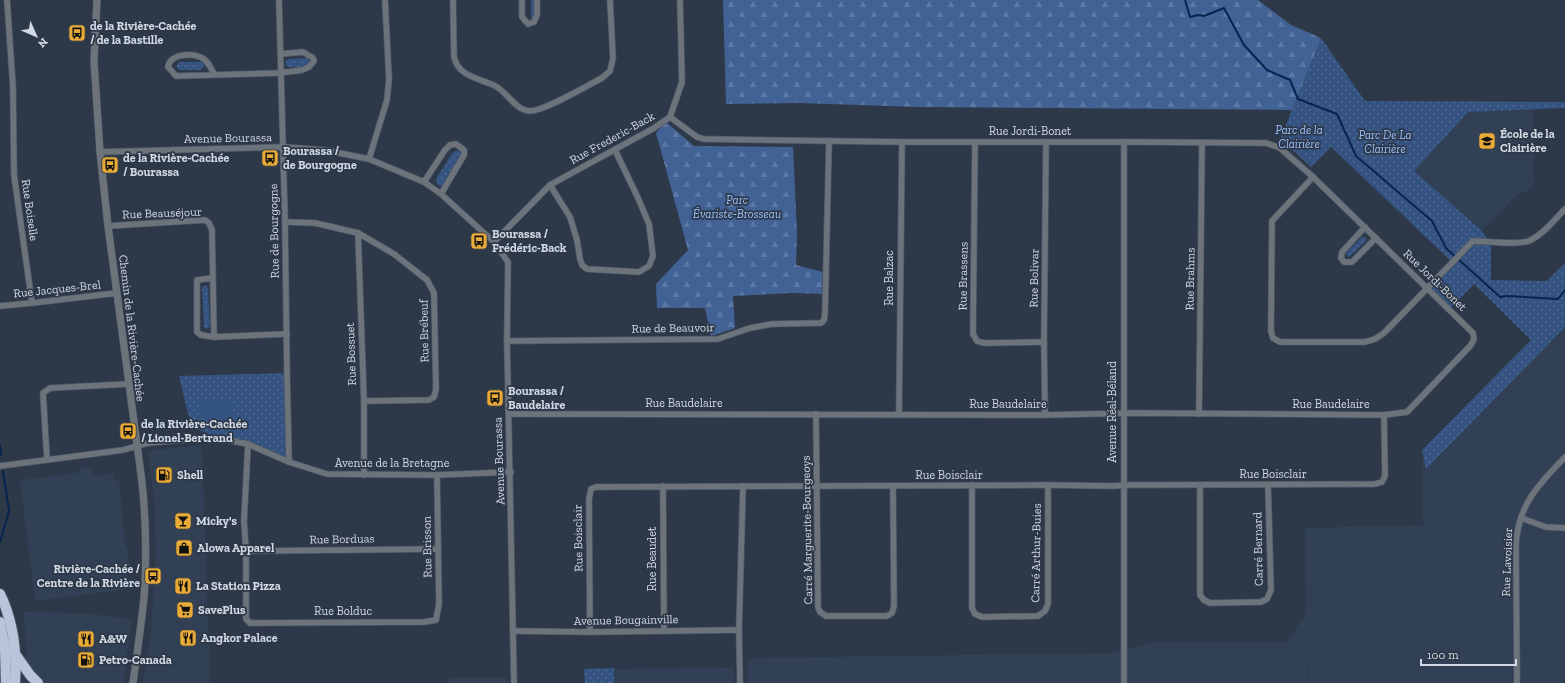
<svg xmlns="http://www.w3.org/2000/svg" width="1565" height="683" font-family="'Zilla Slab',serif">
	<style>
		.built { fill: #324056 }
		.green { fill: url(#green-dots) }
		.forest { fill: url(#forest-firs) }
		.pitch { fill: #355381 }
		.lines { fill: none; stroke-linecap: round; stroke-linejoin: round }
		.stream { stroke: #072451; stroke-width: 2 }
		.minor-casing { stroke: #4b5564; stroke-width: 7 }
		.tertiary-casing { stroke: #4b5564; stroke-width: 8 }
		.motorway-casing { stroke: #4b5564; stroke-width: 12 }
		.minor { stroke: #6d737b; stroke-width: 5.5 }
		.tertiary { stroke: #6d737b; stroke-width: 7 }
		.motorway { stroke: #b7c4d9; stroke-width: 10 }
		.labels { text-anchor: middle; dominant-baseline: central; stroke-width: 3.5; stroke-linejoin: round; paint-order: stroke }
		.poi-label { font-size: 12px; font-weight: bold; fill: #d1d8e3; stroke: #2d3848; text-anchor: start }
		.park-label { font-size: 12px; font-style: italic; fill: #9ac1fd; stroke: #2d3848 }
		.street-label { font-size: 12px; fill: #d1d8e3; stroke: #2d3848 }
	</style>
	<defs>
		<pattern id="green-dots" width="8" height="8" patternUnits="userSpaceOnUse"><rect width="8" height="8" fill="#355381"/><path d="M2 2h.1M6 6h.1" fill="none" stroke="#516b93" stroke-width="1.8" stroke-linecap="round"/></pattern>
		<pattern id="forest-firs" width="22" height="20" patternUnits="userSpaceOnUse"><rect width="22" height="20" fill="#426295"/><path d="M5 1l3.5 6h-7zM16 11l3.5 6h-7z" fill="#5c78a4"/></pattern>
	</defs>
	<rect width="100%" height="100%" fill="#2d3848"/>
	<g class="built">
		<polygon points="1533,109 1534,187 1516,196 1482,231 1413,171 1468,112"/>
		<polygon points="1565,329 1565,683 1309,683 1307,645 1308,683 748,683 748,658 1112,653 1152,642 1287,642 1306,613 1305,528 1423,525 1422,459 1531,340"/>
		<polygon points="202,445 210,683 143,683 151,628 156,553 154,499 148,453 152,450"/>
		<polygon points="88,467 89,470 93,470 93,476 113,473 114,481 119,480 125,543 128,550 131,574 128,575 129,589 35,601 20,480 77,473 77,471 81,470 81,468"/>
		<polygon points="24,612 83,613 132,619 123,683 45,683 39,679 27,664"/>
		<polygon points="734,668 734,683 585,683 584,669"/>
		<rect x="449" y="677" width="57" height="6"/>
	</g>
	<g class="green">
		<polygon points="531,0 536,0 536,20 533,22 531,20"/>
		<polygon points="1321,38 1365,101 1565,102 1565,108 1468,112 1414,171 1482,231 1491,245 1491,280 1547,281 1565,263 1565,327 1426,469 1422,450 1531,340 1474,284 1449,310 1427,288 1452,262 1331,147 1311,167 1295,152 1279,142"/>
		<polygon points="307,58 310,61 310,64 306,67 288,67 286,65 286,61 288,59"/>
		<polygon points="179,62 202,62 204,65 201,70 179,70 176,66"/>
		<polygon points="459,150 464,157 445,185 441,186 438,185 436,179 453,152"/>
		<polygon points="1362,237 1366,238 1366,241 1349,257 1347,256 1346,253"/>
		<polygon points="203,286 207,286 208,288 210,327 206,329 204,327 202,288"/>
		<polygon points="287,373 289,462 248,444 222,439 191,427 179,376"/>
		<polygon points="614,668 614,683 585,683 584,669"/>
	</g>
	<g class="forest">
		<polygon points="723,0 1258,0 1291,25 1321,38 1292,110 918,107 800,103 726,104"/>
		<polygon points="666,122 694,146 793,147 797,234 796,265 823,272 822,294 793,293 733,296 735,328 711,336 705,308 657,308 656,284 688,250 656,133"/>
	</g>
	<polygon class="pitch" points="199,400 234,401 233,419 198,418"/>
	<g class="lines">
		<g class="stream">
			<polyline points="1185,0 1190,17 1198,15 1204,16 1224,8 1244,45 1267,70 1290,80 1298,99 1337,114 1356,156 1432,221 1446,248 1500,297 1507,296 1558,299 1565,290"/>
			<polyline points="0,445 1,455"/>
			<polyline points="0,542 9,511 3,471"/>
		</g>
		<defs>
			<g id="minor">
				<polyline points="7,0 13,87 14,175 32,303"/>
				<polyline points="279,0 285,222 287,373 289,462"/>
				<path d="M453,0L454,57C458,75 476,78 491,84C503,88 509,100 519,107C521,109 527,111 530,111C545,111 586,86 602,78L610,71L613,58L610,0"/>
				<polyline points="522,0 522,17 528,24 534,22 537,15 537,0"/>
				<path d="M214,74C211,68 207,59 200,57C190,53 170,54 168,67L176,76L280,73L302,70L309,67L314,61L313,58L303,52L281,54"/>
				<polyline points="1124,142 1124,683"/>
				<polyline points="975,143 973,334 977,341 984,343 1044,342"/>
				<polyline points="100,152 283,147 324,150 369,159 424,182 441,194 494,242 508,262 507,341 514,683"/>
				<polyline points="369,159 387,100 389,79 385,0"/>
				<path d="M1313,177L1272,221L1271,331L1273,338L1280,342H1365L1375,339L1384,333L1473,241C1486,241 1521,246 1531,240C1545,233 1555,219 1565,209"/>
				<polyline points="424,182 445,150 450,145 456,144 464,150 464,155 441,194"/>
				<polyline points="550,185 570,217 577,240 580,259 582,265 587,269 639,272 649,266 653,256 649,224 638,198 615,150"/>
				<polyline points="285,222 315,223 358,233 394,254 427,280 434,293 436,389 434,397 429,400 364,401"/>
				<polyline points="108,226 205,220 209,223 212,230 214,337"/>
				<polyline points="1365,227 1342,252 1341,258 1344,262 1352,262 1376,238"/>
				<polyline points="358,233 364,401 364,475"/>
				<polyline points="494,242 550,185 654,128 670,117 682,82 680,0"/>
				<polyline points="212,278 197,280 197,332 201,335 214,337 287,334"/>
				<polyline points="0,306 32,303 117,293"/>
				<polyline points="507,341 718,339 750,328 772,324 821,323 824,320 825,313 829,141"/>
				<polyline points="509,414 1045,415 1133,413 1384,415 1407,412 1471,345 1474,339 1473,333 1313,177 1280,148 1266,143 1137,142 902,142 704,139 697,137 670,117"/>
				<polyline points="816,414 818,607 820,612 826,616 887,616 892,613 894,606 893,486"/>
				<polyline points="899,414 902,142"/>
				<polyline points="1199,414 1202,143"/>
				<polyline points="1045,415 1044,342 1046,142"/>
				<polyline points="248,444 244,521 246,551 246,619 250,623 424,622 436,620 439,604 437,475"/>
				<polyline points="47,459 43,393 50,388 128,384"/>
				<polyline points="0,466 123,450 148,443 205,438 222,439 248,444 289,462 327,474 437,475 511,472"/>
				<polyline points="972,485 972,608 975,614 982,617 1038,616 1045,611 1048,604 1048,485"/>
				<polyline points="1200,485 1200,595 1204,600 1210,603 1261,602 1267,599 1271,590 1268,485"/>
				<polyline points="663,486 664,631"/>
				<polyline points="1521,518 1546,527 1565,528"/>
				<polyline points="246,551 438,549"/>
				<polyline points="513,631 590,632 739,630"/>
				<polyline points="590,632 589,499 591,489 596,487 1048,485 1113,486 1131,485 1375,484 1382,482 1385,476 1384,415"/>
				<polyline points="740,683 739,630 743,486"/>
				<path d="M1517,683L1516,545C1518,505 1538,485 1565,457"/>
			</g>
			<path id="tertiary" d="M97,0L94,61L100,152L108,226L142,482C146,521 147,559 144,598C141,626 137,655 133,683"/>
			<g id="motorway">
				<path d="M0,594C14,623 17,652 15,683"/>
				<polyline points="0,622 5,648 6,683"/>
				<polyline points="16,655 30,675 38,683"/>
			</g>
		</defs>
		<use href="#minor" class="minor-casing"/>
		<use href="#tertiary" class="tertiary-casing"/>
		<use href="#motorway" class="motorway-casing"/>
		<use href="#minor" class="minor"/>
		<use href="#tertiary" class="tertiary"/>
		<use href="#motorway" class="motorway"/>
	</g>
	<defs>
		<symbol id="bus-square" viewBox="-11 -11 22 22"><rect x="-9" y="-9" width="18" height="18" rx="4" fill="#e8ab37" stroke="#2d3848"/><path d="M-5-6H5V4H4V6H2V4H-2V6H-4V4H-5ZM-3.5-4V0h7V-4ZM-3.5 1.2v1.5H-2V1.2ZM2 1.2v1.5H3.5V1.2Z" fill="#111"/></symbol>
		<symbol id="school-square" viewBox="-11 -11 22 22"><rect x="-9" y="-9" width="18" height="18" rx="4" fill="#e8ab37" stroke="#2d3848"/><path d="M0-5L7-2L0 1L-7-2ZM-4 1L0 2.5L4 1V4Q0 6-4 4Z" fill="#111"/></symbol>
		<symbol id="fuel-square" viewBox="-11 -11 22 22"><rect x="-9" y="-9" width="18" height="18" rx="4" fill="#e8ab37" stroke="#2d3848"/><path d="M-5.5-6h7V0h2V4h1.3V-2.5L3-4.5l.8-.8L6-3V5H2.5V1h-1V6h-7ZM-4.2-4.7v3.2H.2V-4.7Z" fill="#111"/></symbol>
		<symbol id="bar-square" viewBox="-11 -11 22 22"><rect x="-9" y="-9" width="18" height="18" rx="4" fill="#e8ab37" stroke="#2d3848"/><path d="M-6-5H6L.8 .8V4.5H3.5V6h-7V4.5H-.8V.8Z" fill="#111"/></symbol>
		<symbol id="shop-square" viewBox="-11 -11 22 22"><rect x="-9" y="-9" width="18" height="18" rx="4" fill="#e8ab37" stroke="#2d3848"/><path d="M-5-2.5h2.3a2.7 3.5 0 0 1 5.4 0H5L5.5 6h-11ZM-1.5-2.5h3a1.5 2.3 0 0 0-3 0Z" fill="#111"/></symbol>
		<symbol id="restaurant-square" viewBox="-11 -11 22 22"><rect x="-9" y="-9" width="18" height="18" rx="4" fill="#e8ab37" stroke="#2d3848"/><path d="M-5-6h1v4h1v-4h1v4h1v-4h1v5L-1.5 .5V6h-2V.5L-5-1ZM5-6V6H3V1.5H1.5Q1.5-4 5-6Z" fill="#111"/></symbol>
		<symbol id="supermarket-square" viewBox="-11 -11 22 22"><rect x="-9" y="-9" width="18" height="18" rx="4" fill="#e8ab37" stroke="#2d3848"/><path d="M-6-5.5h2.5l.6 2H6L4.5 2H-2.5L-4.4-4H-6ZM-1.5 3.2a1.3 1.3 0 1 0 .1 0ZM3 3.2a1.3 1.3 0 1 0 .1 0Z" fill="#111"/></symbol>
	</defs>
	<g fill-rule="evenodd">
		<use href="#bus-square" x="67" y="23" width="20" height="20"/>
		<use href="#school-square" x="1477" y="131" width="20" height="20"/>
		<use href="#bus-square" x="260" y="148" width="20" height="20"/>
		<use href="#bus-square" x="100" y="155" width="20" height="20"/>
		<use href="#bus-square" x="469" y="231" width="20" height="20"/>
		<use href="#bus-square" x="485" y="388" width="20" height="20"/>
		<use href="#bus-square" x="118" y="421" width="20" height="20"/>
		<use href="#fuel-square" x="154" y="465" width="20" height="20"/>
		<use href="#bar-square" x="173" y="511" width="20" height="20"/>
		<use href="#shop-square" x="174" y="538" width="20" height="20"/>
		<use href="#bus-square" x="143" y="566" width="20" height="20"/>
		<use href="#restaurant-square" x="173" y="576" width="20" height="20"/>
		<use href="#supermarket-square" x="175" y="600" width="20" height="20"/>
		<use href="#restaurant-square" x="178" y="628" width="20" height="20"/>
		<use href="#restaurant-square" x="76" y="629" width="20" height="20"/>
		<use href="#fuel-square" x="76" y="650" width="20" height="20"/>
	</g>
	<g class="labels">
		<g class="poi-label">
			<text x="90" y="26">de la Rivière-Cachée<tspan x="90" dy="14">/ de la Bastille</tspan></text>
			<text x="1500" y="134">École de la<tspan x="1500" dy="14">Clairière</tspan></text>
			<text x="283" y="151">Bourassa /<tspan x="283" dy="14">de Bourgogne</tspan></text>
			<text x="123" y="158">de la Rivière-Cachée<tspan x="123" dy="14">/ Bourassa</tspan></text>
			<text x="492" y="234">Bourassa /<tspan x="492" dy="14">Frédéric-Back</tspan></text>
			<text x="508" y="391">Bourassa /<tspan x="508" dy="14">Baudelaire</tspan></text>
			<text x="141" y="424">de la Rivière-Cachée<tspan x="141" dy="14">/ Lionel-Bertrand</tspan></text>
			<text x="177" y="475">Shell</text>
			<text x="196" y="521">Micky's</text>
			<text x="197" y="548">Alowa Apparel</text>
			<text x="140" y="569" text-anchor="end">Rivière-Cachée /<tspan x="140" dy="14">Centre de la Rivière</tspan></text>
			<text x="196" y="586">La Station Pizza</text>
			<text x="198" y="610">SavePlus</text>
			<text x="201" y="638">Angkor Palace</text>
			<text x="99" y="639">A&amp;W</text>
			<text x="99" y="660">Petro-Canada</text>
		</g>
		<g class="park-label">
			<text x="1299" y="130">Parc de la<tspan x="1299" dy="14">Clairière</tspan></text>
			<text x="1385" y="135">Parc De La<tspan x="1385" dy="14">Clairière</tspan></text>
			<text x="737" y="200">Parc<tspan x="737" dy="14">Évariste-Brosseau</tspan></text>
		</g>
		<g class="street-label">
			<text x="1030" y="131">Rue Jordi-Bonet</text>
			<text transform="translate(228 138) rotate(-1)">Avenue Bourassa</text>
			<text transform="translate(612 138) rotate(-29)">Rue Frederic-Back</text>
			<text transform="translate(30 210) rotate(82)">Rue Boiselle</text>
			<text transform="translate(162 213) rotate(-2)">Rue Beauséjour</text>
			<text transform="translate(274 231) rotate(-91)">Rue de Bourgogne</text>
			<text transform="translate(963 276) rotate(-89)">Rue Brassens</text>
			<text transform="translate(889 278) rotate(-90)">Rue Balzac</text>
			<text transform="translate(1034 278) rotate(-89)">Rue Bolivar</text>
			<text transform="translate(1190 279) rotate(-89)">Rue Brahms</text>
			<text transform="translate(1435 280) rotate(44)">Rue Jordi-Bonet</text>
			<text transform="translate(57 289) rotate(-6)">Rue Jacques-Brel</text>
			<text transform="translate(132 328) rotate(83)">Chemin de la Rivière-Cachée</text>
			<text transform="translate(673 328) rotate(-1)">Rue de Beauvoir</text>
			<text transform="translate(424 331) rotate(-91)">Rue Brébeuf</text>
			<text transform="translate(351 354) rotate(-92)">Rue Bossuet</text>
			<text x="684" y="403">Rue Baudelaire</text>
			<text x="1008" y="404">Rue Baudelaire</text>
			<text x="1331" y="404">Rue Baudelaire</text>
			<text transform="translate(1112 412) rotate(-90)">Avenue Réal-Béland</text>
			<text transform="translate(499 461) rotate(-92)">Avenue Bourassa</text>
			<text x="392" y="463">Avenue de la Bretagne</text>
			<text x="1273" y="474">Rue Boisclair</text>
			<text x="949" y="475">Rue Boisclair</text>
			<text transform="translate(807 530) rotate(-91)">Carré Marguerite-Bourgeoys</text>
			<text transform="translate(578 538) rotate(-91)">Rue Boisclair</text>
			<text transform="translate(342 539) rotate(-1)">Rue Borduas</text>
			<text transform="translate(427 547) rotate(-91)">Rue Brisson</text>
			<text transform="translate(1258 549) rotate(-91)">Carré Bernard</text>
			<text transform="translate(1036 553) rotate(-89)">Carré Arthur-Buies</text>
			<text transform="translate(652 559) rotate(-90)">Rue Beaudet</text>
			<text transform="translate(1507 562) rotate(-88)">Rue Lavoisier</text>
			<text x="343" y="611">Rue Bolduc</text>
			<text transform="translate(626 620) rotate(-1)">Avenue Bougainville</text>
		</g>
	</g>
	<g transform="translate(36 36) rotate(135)" stroke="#2d3848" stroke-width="3" paint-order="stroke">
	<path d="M0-3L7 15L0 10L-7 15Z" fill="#d1d8e3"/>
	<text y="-6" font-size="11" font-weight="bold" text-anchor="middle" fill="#d1d8e3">N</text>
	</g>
	<path d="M1421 659v6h95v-6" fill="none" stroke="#d1d8e3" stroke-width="2"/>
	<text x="1427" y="659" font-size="12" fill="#d1d8e3" stroke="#2d3848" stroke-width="3" paint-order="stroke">100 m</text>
</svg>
